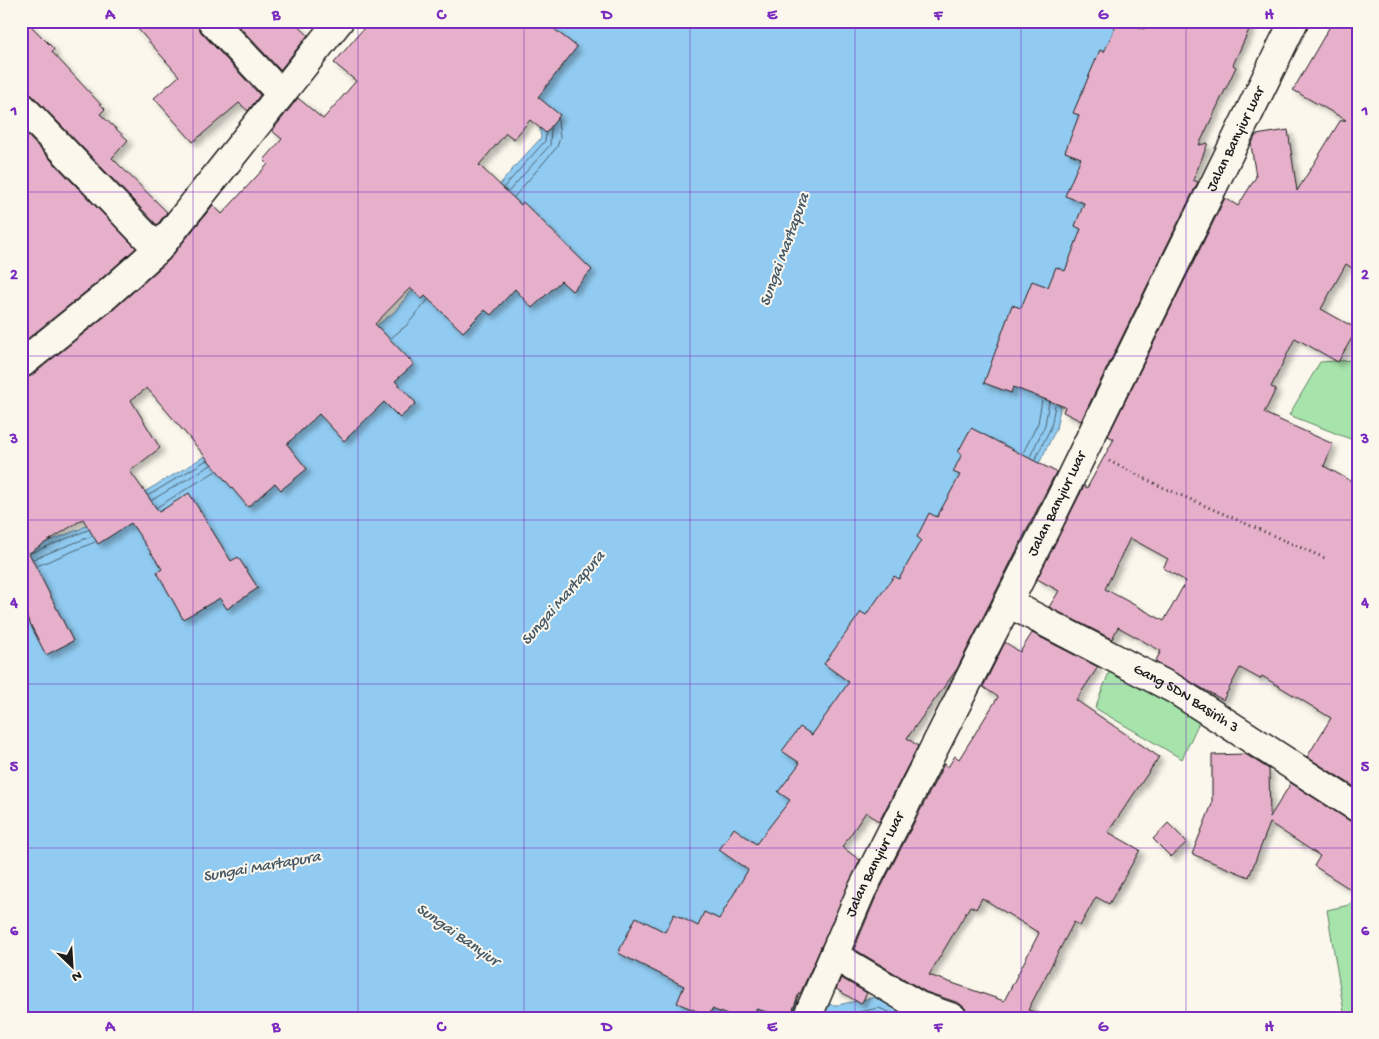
<svg xmlns="http://www.w3.org/2000/svg" width="1379" height="1039" font-family="'Gochi Hand',sans-serif">
	<style>
		.green { fill: #a6e4ac; stroke: #618064 }
		.water { fill: #91cbf1; stroke: #62859c }
		.lines { fill: none; stroke-linecap: round; stroke-linejoin: round }
		.shore { stroke: #4b6271; stroke-width: 1 }
		.building { fill: #e6b0ca; stroke: #1c1c1c; fill-rule: evenodd; filter: url(#shadow) }
		.minor-casing { stroke: #1c1c1c; stroke-width: 31 }
		.path { stroke: #1c1c1c; stroke-width: 3; stroke-dasharray: 1 4; stroke-linecap: butt }
		.minor { stroke: #fbf7ec; stroke-width: 28 }
		.grid { fill: none; stroke: #7b2cbf; stroke-width: 1; stroke-opacity: 0.55 }
		.labels { text-anchor: middle; dominant-baseline: central; stroke-width: 4; stroke-linejoin: round; paint-order: stroke }
		.street-label { font-size: 15px; fill: #1c1c1c; stroke: #fbf7ec }
		.water-label { font-size: 16px; font-style: italic; fill: #455967; stroke: #fbf7ec }
		.neatline { fill: none; stroke: #7b2cbf; stroke-width: 2 }
		.grid-label { font-size: 16px; text-anchor: middle; font-weight: bold; fill: #7b2cbf }
	</style>
	<defs>
		<filter id="shadow"><feDropShadow dx="4.5" dy="4.5" stdDeviation="2.5" flood-color="#0004"/></filter>
	</defs>
	<rect width="100%" height="100%" fill="#fbf7ec"/>
	<filter id="ink" filterUnits="userSpaceOnUse"><feTurbulence type="fractalNoise" baseFrequency=".02" numOctaves="2"/><feDisplacementMap in="SourceGraphic" scale="10" xChannelSelector="R" yChannelSelector="G"/><feConvolveMatrix kernelMatrix="1 2 1 2 8 2 1 2 1" color-interpolation-filters="sRGB"/></filter>
	<g filter="url(#ink)">
		<g class="green">
			<polygon points="1353,360 1358,362 1358,442 1289,415 1320,362"/>
			<polygon points="1112,665 1200,720 1182,759 1095,708"/>
			<polygon points="1358,892 1358,1018 1345,1018 1327,910 1349,905"/>
		</g>
		<polygon class="water" points="527,21 1137,21 1056,429 981,582 882,752 766,999 837,1005 881,996 933,1018 21,1018 21,552 80,529 189,466 229,440 394,312 516,165 541,138"/>
		<g class="lines">
			<g class="shore">
				<polyline points="504,187 545,141 546,134"/>
				<polyline points="509,191 550,145 551,128"/>
				<polyline points="514,197 557,147 560,138 558,120"/>
				<polyline points="391,338 407,325 428,300"/>
				<polyline points="1023,453 1038,423 1042,400"/>
				<polyline points="1030,457 1045,425 1049,402"/>
				<polyline points="1035,460 1051,427 1055,405"/>
				<polyline points="149,495 207,460"/>
				<polyline points="152,500 211,465"/>
				<polyline points="157,507 216,471"/>
				<polyline points="31,553 88,530"/>
				<polyline points="33,559 92,536"/>
				<polyline points="37,566 95,542"/>
				<polyline points="825,1015 839,1016 879,1008 904,1018"/>
			</g>
		</g>
		<g class="building">
			<polygon points="21,21 26,21 54,49 52,52 105,109 100,114 128,140 112,158 167,212 157,225 32,95 21,91"/>
			<polygon points="131,21 197,21 201,32 260,95 248,111 239,103 193,142 154,98 179,76"/>
			<polygon points="234,21 293,21 308,35 280,70"/>
			<polygon points="370,21 544,21 577,47 538,97 560,115 546,133 530,120 514,139 506,133 479,165 521,205 523,202 592,270 572,291 561,281 532,308 515,289 491,315 485,310 463,332 425,296 422,299 410,288 375,324 414,364 395,381 416,403 400,418 384,402 344,441 319,414 287,444 307,469 281,490 275,483 248,507 147,388 131,400 160,448 130,471 159,512 189,493 231,561 238,557 258,588 227,609 220,598 183,619 157,572 162,569 131,523 98,544 83,519 29,553 73,641 46,655 21,606 21,379 31,376 113,310 168,261 213,205 222,214 268,164 264,160 282,139 272,131 298,98 323,119 356,81 334,63"/>
			<polygon points="1118,21 1124,21 1144,29 1148,21 1253,21 1233,65 1236,67 1199,145 1208,143 1193,180 1198,182 1081,421 1063,412 1065,407 1013,387 1011,393 984,383 1012,305 1021,308 1032,281 1048,287 1056,267 1065,271 1081,229 1075,226 1084,203 1065,196 1081,158 1065,152 1079,115 1073,113 1100,50 1104,52"/>
			<path d="M1333,21H1358V272L1346,264L1321,309L1357,329L1338,362L1295,338L1271,387L1276,389L1264,413L1333,444L1324,466L1358,485V789L1307,757L1331,718L1262,676L1260,679L1240,668L1223,700L1155,662L1161,651L1118,627L1112,639L1049,607L1059,591L1037,579L1084,486L1087,488L1114,439L1108,436L1225,198L1238,206L1256,177L1251,145L1256,135L1288,130L1297,191L1340,121L1346,120L1293,90ZM1130,538L1168,559L1163,568L1186,581L1164,621L1105,589Z"/>
			<polygon points="21,129 136,248 93,286 21,344"/>
			<polygon points="971,428 1056,472 957,669 907,738 918,746 879,822 866,812 842,847 860,860 800,994 799,993 790,1018 756,1009 753,1018 735,1018 712,1009 709,1016 677,1003 684,986 618,953 636,917 665,932 674,914 698,926 704,912 719,919 748,870 719,850 734,828 756,844 790,800 778,792 800,763 782,751 800,727 812,735 849,682 824,664 861,612 866,615 894,576 899,579 921,540 917,537 929,513 937,517 960,475 953,472 962,454 958,452"/>
			<path d="M1032,633L1098,667L1076,700L1159,757L1108,832L1140,850L1109,904L1096,897L1080,926L1074,922L1028,1010L1042,1014L1041,1018H968L965,1008L959,1003L926,992L854,949L875,899L944,764L948,767L955,756L959,759L998,697L983,687L1005,642L1020,652ZM982,898L1039,933L1004,1001L929,975L970,906L976,909Z"/>
			<polygon points="1245,754 1269,769 1270,817 1291,783 1350,821 1358,824 1358,894 1314,866 1320,856 1270,823 1249,877 1192,854 1212,804 1212,755"/>
			<polygon points="1168,823 1187,842 1171,857 1153,839"/>
			<polygon points="841,978 867,993 861,1004 836,989"/>
		</g>
		<g class="lines">
			<defs>
				<g id="minor">
					<polyline points="212,21 281,94"/>
					<polyline points="21,106 158,249"/>
					<polyline points="21,364 103,298 158,249 339,21"/>
					<path id="s1" d="M1008,603L1174,689L1358,808"/>
					<polyline points="835,956 919,1006 953,1018"/>
					<path id="s2" d="M807,1018L861,892L1049,522L1294,21"/>
				</g>
			</defs>
			<use href="#minor" class="minor-casing"/>
			<polyline class="path" points="1109,461 1162,487 1327,559"/>
			<use href="#minor" class="minor"/>
		</g>
	</g>
	<path class="grid" d="M193,21V1018M358,21V1018M524,21V1018M690,21V1018M855,21V1018M1021,21V1018M1186,21V1018M21,192H1358M21,356H1358M21,520H1358M21,684H1358M21,848H1358"/>
	<g class="labels">
		<g class="street-label">
			<text stroke="none"><textPath href="#s2" startOffset="978">Jalan Banyiur Luar</textPath></text>
			<text stroke="none"><textPath href="#s2" startOffset="572">Jalan Banyiur Luar</textPath></text>
			<text stroke="none"><textPath href="#s1" startOffset="202">Gang SDN Basirih 3</textPath></text>
			<text stroke="none"><textPath href="#s2" startOffset="168">Jalan Banyiur Luar</textPath></text>
		</g>
		<g class="water-label">
			<text transform="translate(786 250) rotate(-70)">Sungai Martapura</text>
			<text transform="translate(564 599) rotate(-49)">Sungai Martapura</text>
			<text transform="translate(262 868) rotate(-10)">Sungai Martapura</text>
			<text transform="translate(457 936) rotate(35)">Sungai Banyiur</text>
		</g>
	</g>
	<rect width="1379" height="1039" fill="none" stroke="#fbf7ec" stroke-width="55"/>
	<g transform="translate(72 966) rotate(155)" stroke="#fbf7ec" stroke-width="4" paint-order="stroke">
	<path d="M0-4L9 19L0 12L-9 19Z" fill="#1c1c1c"/>
	<text y="-8" font-size="14" font-weight="bold" text-anchor="middle" fill="#1c1c1c">N</text>
	</g>
	<rect x="28" y="28" width="1324" height="984" class="neatline"/>
	<g class="grid-label">
		<text x="110" y="19">A</text>
		<text x="276" y="19">B</text>
		<text x="441" y="19">C</text>
		<text x="607" y="19">D</text>
		<text x="772" y="19">E</text>
		<text x="938" y="19">F</text>
		<text x="1103" y="19">G</text>
		<text x="1269" y="19">H</text>
		<text x="14" y="115">1</text>
		<text x="1365" y="115">1</text>
		<text x="14" y="279">2</text>
		<text x="1365" y="279">2</text>
		<text x="14" y="443">3</text>
		<text x="1365" y="443">3</text>
		<text x="14" y="607">4</text>
		<text x="1365" y="607">4</text>
		<text x="14" y="771">5</text>
		<text x="1365" y="771">5</text>
		<text x="14" y="935">6</text>
		<text x="1365" y="935">6</text>
		<text x="110" y="1031">A</text>
		<text x="276" y="1031">B</text>
		<text x="441" y="1031">C</text>
		<text x="607" y="1031">D</text>
		<text x="772" y="1031">E</text>
		<text x="938" y="1031">F</text>
		<text x="1103" y="1031">G</text>
		<text x="1269" y="1031">H</text>
	</g>
</svg>
